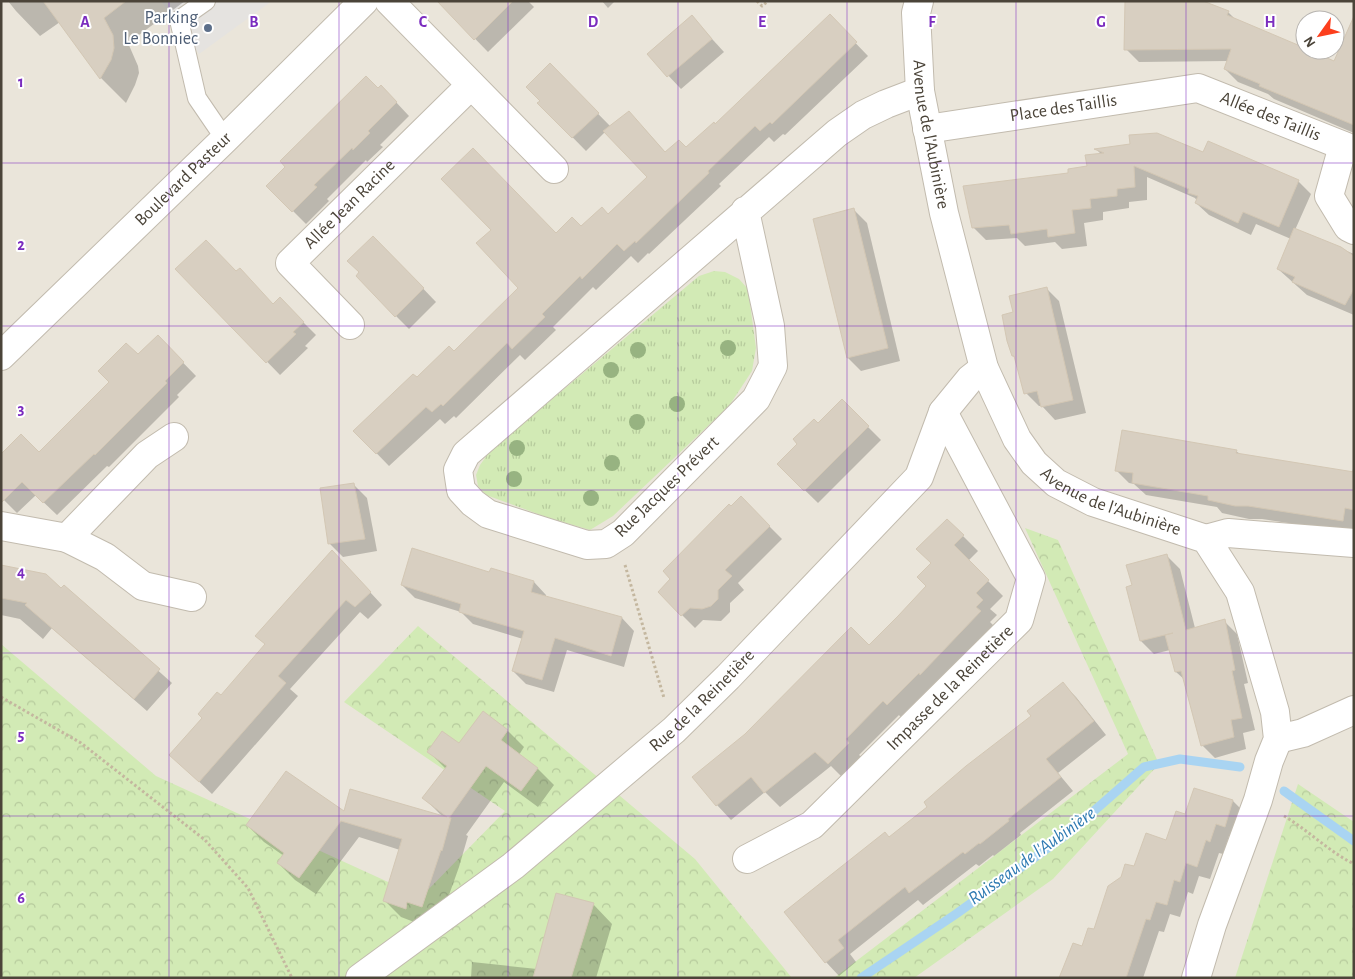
<svg xmlns="http://www.w3.org/2000/svg" width="1355" height="979" font-family="'Alegreya Sans',sans-serif">
	<style>
		.residential { fill: #eae5da; fill-rule: evenodd }
		.grass { fill: url(#grass-tufts) }
		.forest { fill: url(#forest-crowns) }
		.parking { fill: #e5e3e0 }
		.shadow { fill: #0003 }
		.lines { fill: none; stroke-linecap: round; stroke-linejoin: round }
		.stream { stroke: #a9d4f2; stroke-width: 9 }
		.building { fill: #d8cfc1; stroke: #d3c7b4 }
		.service-casing { stroke: #c2bbae; stroke-width: 20 }
		.minor-casing { stroke: #c2bbae; stroke-width: 30 }
		.path { stroke: #c4b79f; stroke-width: 3; stroke-dasharray: 2.5 2.5; stroke-linecap: butt }
		.service { stroke: #fff; stroke-width: 18 }
		.minor { stroke: #fff; stroke-width: 28 }
		.tree { fill: #97b381 }
		.grid { fill: none; stroke: #7b2cbf; stroke-width: 1; stroke-opacity: 0.55 }
		.service-dot { fill: #5c6f8a; stroke: #fff; stroke-width: 2 }
		.labels { text-anchor: middle; dominant-baseline: central; stroke-width: 4; stroke-linejoin: round; paint-order: stroke }
		.service-label { font-size: 18px; fill: #4e5e75; stroke: #fff; text-anchor: end }
		.street-label { font-size: 18px; fill: #4b4439; stroke: #fff }
		.water-label { font-size: 19px; font-style: italic; fill: #2e7ab2; stroke: #fff }
		.grid-label { font-size: 16px; text-anchor: middle; font-weight: bold; fill: #7b2cbf; stroke: #fff; stroke-width: 4; stroke-linejoin: round; paint-order: stroke }
	</style>
	<defs>
		<pattern id="grass-tufts" width="24" height="20" patternUnits="userSpaceOnUse" patternTransform="scale(1.25)"><rect width="24" height="20" fill="#d2eab5"/><path d="M3 7l-1-3M5 7V3M7 7l1-3M15 17l-1-3M17 17v-4M19 17l1-3" fill="none" stroke="#b6ca9c"/></pattern>
		<pattern id="forest-crowns" width="20" height="18" patternUnits="userSpaceOnUse" patternTransform="scale(1.25)"><rect width="20" height="18" fill="#d2eab5"/><path d="M2 6a3 3 0 1 1 6 0M12 15a3 3 0 1 1 6 0" fill="none" stroke="#b6ca9c"/></pattern>
	</defs>
	<rect width="100%" height="100%" fill="#f6f3ec"/>
	<path class="residential" d="M1,1H1354V978H1ZM1305,20H1335V50H1305Z"/>
	<polygon class="grass" points="714,271 725,272 739,279 748,289 756,348 752,371 729,406 613,516 590,530 549,518 486,495 478,486 476,475 480,465 490,451 699,276"/>
	<g class="forest">
		<polygon points="1025,528 1058,540 1159,764 1053,879 914,978 834,978 1128,754"/>
		<polygon points="418,626 695,859 792,978 1,978 1,644 156,776 421,897 505,811 344,702"/>
		<polygon points="1298,784 1354,822 1354,978 1235,978"/>
	</g>
	<polygon class="parking" points="161,1 272,1 199,54"/>
	<g class="shadow">
		<polygon points="8,1 185,1 128,43 138,66 139,73 135,85 126,103 101,78 60,22 40,36 16,11"/>
		<polygon points="461,1 528,1 534,7 488,52 449,12"/>
		<polygon points="602,1 615,1 608,8"/>
		<polygon points="1228,12 1236,20 1335,62 1354,55 1354,133 1274,99 1268,94 1238,82 1225,69 1228,61 1139,62 1126,49"/>
		<polygon points="692,17 724,52 681,89 649,55"/>
		<polygon points="842,29 868,56 785,135 783,134 774,142 769,137 719,184 721,186 649,254 648,253 638,263 631,256 596,290 593,287 553,327 556,330 525,360 520,355 456,418 454,416 445,424 440,419 389,466 355,431 417,379 454,353 520,288 556,234 581,228 609,215 649,177 605,132 586,151 539,103 541,101 550,65 611,127 641,125 666,153 686,148"/>
		<polygon points="378,90 394,100 409,116 380,145 383,147 367,162 366,160 327,199 329,201 306,224 268,186"/>
		<polygon points="1097,150 1203,154 1298,181 1311,194 1295,230 1354,254 1354,315 1307,295 1278,269 1291,239 1256,224 1251,235 1209,215 1196,203 1197,201 1195,198 1147,177 1147,200 1129,202 1129,208 1103,212 1103,220 1084,223 1087,246 1062,249 1055,242 1025,246 1017,238 986,240 973,227 1069,174 1088,167 1102,155"/>
		<polygon points="854,210 867,223 900,361 861,371 848,358 815,220"/>
		<polygon points="386,250 436,302 409,329 396,316"/>
		<polygon points="177,269 273,305 280,299 316,335 305,346 308,348 280,375"/>
		<polygon points="1046,288 1059,301 1086,413 1055,420 1042,406 1039,406 1026,393 1017,359 1013,356"/>
		<polygon points="158,337 196,376 177,395 179,397 109,467 107,466 57,515 36,495 17,513 1,497 39,454"/>
		<polygon points="842,401 881,440 818,503 778,464"/>
		<polygon points="1236,451 1240,454 1352,473 1354,465 1354,533 1262,519 1249,519 1222,513 1217,507 1146,495 1134,484 1129,483 1116,470"/>
		<polygon points="354,485 367,498 377,551 343,557 330,544"/>
		<polygon points="741,498 782,539 738,583 744,590 730,603 730,612 721,621 703,620 695,628 659,592"/>
		<polygon points="947,520 978,551 968,561 1003,596 990,609 997,615 990,622 995,627 902,719 899,715 859,755 863,758 843,778 831,766 780,807 765,792 731,820 717,805 928,586 932,563"/>
		<polygon points="1167,556 1180,569 1195,628 1224,621 1237,634 1248,683 1244,684 1255,730 1243,733 1246,749 1215,758 1202,745 1185,680 1176,672 1170,650 1154,654 1141,641 1133,586"/>
		<polygon points="344,564 382,605 368,619 360,612 290,689 298,696 212,794 171,755 221,696"/>
		<polygon points="1,566 61,589 64,587 172,683 147,711 52,628 43,639 20,619 1,615"/>
		<polygon points="491,569 534,582 546,595 546,597 622,618 634,631 624,667 567,650 554,692 526,684 513,671 523,639 473,624 461,612 415,598 402,585 490,574"/>
		<polygon points="1063,684 1076,697 1106,735 1058,773 1073,791 1020,833 1021,835 994,856 993,855 979,866 976,864 923,905 918,900 850,954 856,962 839,976 826,962 890,838 929,807 1033,716"/>
		<polygon points="507,730 524,747 519,755 537,768 554,785 538,807 504,782 466,835 468,836 459,867 439,923 422,925 401,917 384,900 400,850 359,837 316,894 295,880 278,863 284,856 264,842 247,825 345,813 443,817 424,798 446,769 429,752 459,745"/>
		<polygon points="1195,789 1233,801 1246,814 1238,839 1229,836 1223,854 1219,853 1210,879 1199,876 1193,894 1188,892 1180,917 1170,914 1164,932 1159,931 1143,978 1061,978 1095,931 1134,868 1167,841 1186,816"/>
		<polygon points="593,904 612,924 596,978 471,978 472,962 537,969"/>
	</g>
	<g class="lines">
		<g class="stream">
			<polyline points="1284,791 1354,841"/>
			<polyline points="861,978 956,914 1070,832 1144,767 1180,759 1240,767"/>
		</g>
	</g>
	<g class="building">
		<polygon points="43,1 126,1 104,18 113,35 114,48 111,60 100,79"/>
		<polygon points="437,1 513,1 474,40"/>
		<polygon points="1125,1 1203,1 1229,11 1227,15 1305,48 1305,50 1309,50 1334,61 1354,16 1354,125 1259,86 1260,84 1224,69 1231,49 1124,50"/>
		<polygon points="830,14 857,42 772,124 770,122 760,131 755,126 708,171 709,173 636,243 635,241 624,251 617,244 582,279 580,276 542,314 545,317 512,349 507,343 443,406 441,404 432,412 426,407 376,454 353,431 413,374 417,377 449,346 454,351 518,288 476,243 491,230 441,179 473,148 556,233 572,217 581,226 602,207 608,214 647,177 603,131 629,111 665,152 679,140 686,147 714,122 715,124"/>
		<polygon points="692,15 712,39 667,77 647,54"/>
		<polygon points="550,63 599,113 572,138 537,103 540,101 526,87"/>
		<polygon points="366,76 378,88 381,85 397,102 368,131 370,133 353,150 352,148 314,185 317,187 292,212 266,186 285,167 280,161"/>
		<polygon points="1157,133 1203,152 1208,141 1299,180 1279,227 1243,212 1238,223 1195,203 1198,196 1188,193 1189,189 1134,166 1135,187 1117,189 1117,196 1090,199 1091,208 1072,210 1075,233 1048,237 1047,229 1011,234 1009,225 972,228 963,186 1068,173 1068,169 1087,166 1085,155 1104,153 1094,149 1130,144 1129,135"/>
		<polygon points="854,208 888,348 847,358 813,219"/>
		<polygon points="1294,228 1341,247 1354,256 1354,289 1345,305 1292,282 1295,277 1277,269"/>
		<polygon points="373,236 424,288 395,317 356,276 359,272 347,261"/>
		<polygon points="206,240 236,271 240,268 273,304 280,297 304,322 293,332 296,334 266,363 175,269"/>
		<polygon points="1047,287 1073,400 1041,407 1037,391 1024,394 1014,356 1012,356 1007,341 1002,315 1013,312 1009,296"/>
		<polygon points="158,335 184,362 165,381 167,383 95,455 94,454 43,503 22,482 1,503 1,454 21,434 39,452 109,382 98,371 126,343 138,354"/>
		<polygon points="842,399 869,426 804,491 777,464 797,444 793,439 814,419 818,423"/>
		<polygon points="1122,430 1237,450 1236,453 1354,472 1354,510 1345,508 1343,521 1248,506 1235,506 1208,500 1208,496 1132,483 1133,473 1115,471"/>
		<polygon points="354,483 365,539 328,544 320,488"/>
		<polygon points="741,496 770,526 725,570 732,576 718,590 718,599 711,606 702,609 690,608 681,616 658,592 670,579 663,571 729,504 731,506"/>
		<polygon points="947,519 964,535 954,545 989,580 976,593 983,600 976,607 981,611 920,675 919,673 887,705 883,701 846,739 849,743 828,764 815,752 764,793 751,777 716,806 692,777 745,734 851,627 869,645 898,616 926,586 917,577 931,563 916,549"/>
		<polygon points="412,548 489,572 491,568 534,581 531,592 622,617 611,656 555,638 542,680 512,671 524,631 459,612 461,604 401,585"/>
		<polygon points="332,550 371,592 355,607 346,600 278,676 286,683 199,782 169,755 202,718 198,714 217,692 221,695 265,644 255,636"/>
		<polygon points="1167,554 1186,630 1225,619 1235,670 1232,671 1242,718 1231,720 1234,737 1201,746 1181,671 1175,672 1165,635 1173,633 1140,641 1126,587 1132,585 1126,565"/>
		<polygon points="1,565 46,574 61,588 64,585 160,669 134,699 25,605 27,603 1,598"/>
		<polygon points="1063,682 1094,721 1046,759 1061,777 1008,819 1009,821 980,844 979,843 965,854 963,852 909,893 905,887 838,940 844,948 825,963 784,912 885,832 889,837 927,807 924,802 966,766 1031,716 1027,711"/>
		<polygon points="483,711 508,730 501,740 538,768 521,791 486,766 449,818 451,818 442,851 441,850 422,907 407,902 406,909 383,901 402,839 341,821 299,878 277,863 284,853 246,825 286,771 344,811 350,789 447,817 422,798 447,766 427,752 442,731 459,743"/>
		<polygon points="1194,788 1233,800 1225,827 1216,824 1210,842 1206,840 1197,867 1186,863 1180,882 1174,880 1167,905 1156,902 1150,920 1146,919 1126,978 1059,978 1073,943 1082,946 1088,928 1094,929 1108,886 1121,877 1125,864 1134,866 1146,833 1166,840 1176,811 1185,814"/>
		<polygon points="556,893 594,903 571,978 533,978"/>
	</g>
	<g class="lines">
		<defs>
			<polyline id="service" points="206,1 179,20 197,98 225,139"/>
			<g id="minor">
				<polyline points="389,1 554,169"/>
				<path id="s1" d="M919,1L916,13L920,91L944,213L984,368L1017,439L1034,463L1056,483L1093,502L1206,539L1240,592L1275,712L1278,739L1269,761L1258,800L1212,925L1196,978"/>
				<path id="s2" d="M927,129L1198,88L1354,150"/>
				<polyline points="1343,146 1329,196 1348,227 1354,230"/>
				<polyline points="745,211 770,326 773,366 756,399 623,533 606,544 587,545 488,514 473,503 461,490 458,470 466,454 837,133 863,115 886,104 920,91"/>
				<path id="s3" d="M350,325L290,263L471,85"/>
				<path id="s4" d="M1,356L225,139L364,1"/>
				<polyline points="1,526 67,538 147,455 174,437"/>
				<polyline points="67,538 105,557 143,586 192,597"/>
				<polyline points="1206,539 1228,533 1354,543"/>
				<polyline points="1278,739 1303,733 1354,710"/>
				<path id="s5" d="M747,859L812,825L1019,620L1031,578L943,412"/>
				<path id="s6" d="M360,978L513,866L674,730L728,677L919,477L943,412L970,379L984,368"/>
			</g>
		</defs>
		<use href="#service" class="service-casing"/>
		<use href="#minor" class="minor-casing"/>
		<g class="path">
			<polyline points="757,1 762,6 768,1"/>
			<polyline points="625,565 664,698"/>
			<polyline points="1,697 81,743 205,840 248,888 292,978"/>
			<path d="M1284,816C1308,830 1328,851 1354,864"/>
		</g>
		<use href="#service" class="service"/>
		<use href="#minor" class="minor"/>
	</g>
	<g class="tree">
		<circle cx="728" cy="348" r="8"/>
		<circle cx="638" cy="350" r="8"/>
		<circle cx="611" cy="370" r="8"/>
		<circle cx="677" cy="404" r="8"/>
		<circle cx="637" cy="422" r="8"/>
		<circle cx="517" cy="448" r="8"/>
		<circle cx="612" cy="463" r="8"/>
		<circle cx="514" cy="479" r="8"/>
		<circle cx="591" cy="498" r="8"/>
	</g>
	<path class="grid" d="M169,1V978M339,1V978M508,1V978M678,1V978M847,1V978M1016,1V978M1186,1V978M1,163H1354M1,326H1354M1,490H1354M1,653H1354M1,816H1354"/>
	<circle class="service-dot" cx="208" cy="28" r="5"/>
	<g class="labels">
		<g class="service-label">
			<text x="198" y="18">Parking<tspan x="198" dy="21">Le Bonniec</tspan></text>
		</g>
		<g class="street-label">
			<text stroke="none"><textPath href="#s2" startOffset="138">Place des Taillis</textPath></text>
			<text stroke="none"><textPath href="#s2" startOffset="352">Allée des Taillis</textPath></text>
			<text stroke="none"><textPath href="#s1" startOffset="135">Avenue de l'Aubinière</textPath></text>
			<text stroke="none"><textPath href="#s4" startOffset="254">Boulevard Pasteur</textPath></text>
			<text stroke="none"><textPath href="#s3" startOffset="170">Allée Jean Racine</textPath></text>
			<text transform="translate(667 487) rotate(-44)">Rue Jacques Prévert</text>
			<text stroke="none"><textPath href="#s1" startOffset="570">Avenue de l'Aubinière</textPath></text>
			<text stroke="none"><textPath href="#s5" startOffset="268">Impasse de la Reinetière</textPath></text>
			<text stroke="none"><textPath href="#s6" startOffset="441">Rue de la Reinetière</textPath></text>
		</g>
		<g class="water-label">
			<text transform="translate(1032 856) rotate(-36)">Ruisseau de l'Aubinière</text>
		</g>
	</g>
	<g class="grid-label">
		<text x="85" y="27">A</text>
		<text x="254" y="27">B</text>
		<text x="423" y="27">C</text>
		<text x="593" y="27">D</text>
		<text x="762" y="27">E</text>
		<text x="932" y="27">F</text>
		<text x="1101" y="27">G</text>
		<text x="1270" y="27">H</text>
		<text x="21" y="87">1</text>
		<text x="21" y="250">2</text>
		<text x="21" y="414">3</text>
		<text x="21" y="577">4</text>
		<text x="21" y="740">5</text>
		<text x="21" y="903">6</text>
	</g>
	<rect width="1355" height="979" fill="none" stroke="#4b4439" stroke-width="5"/>
	<g transform="translate(1320 35) rotate(237)"><circle r="24" fill="#ffffff" stroke="#b7b4b0"/>
	<path d="M0-4L9 19L0 12L-9 19Z" fill="#fc3f1d"/>
	<text y="-8" font-size="14" font-weight="bold" text-anchor="middle" fill="#4b4439">N</text>
	</g>
</svg>
